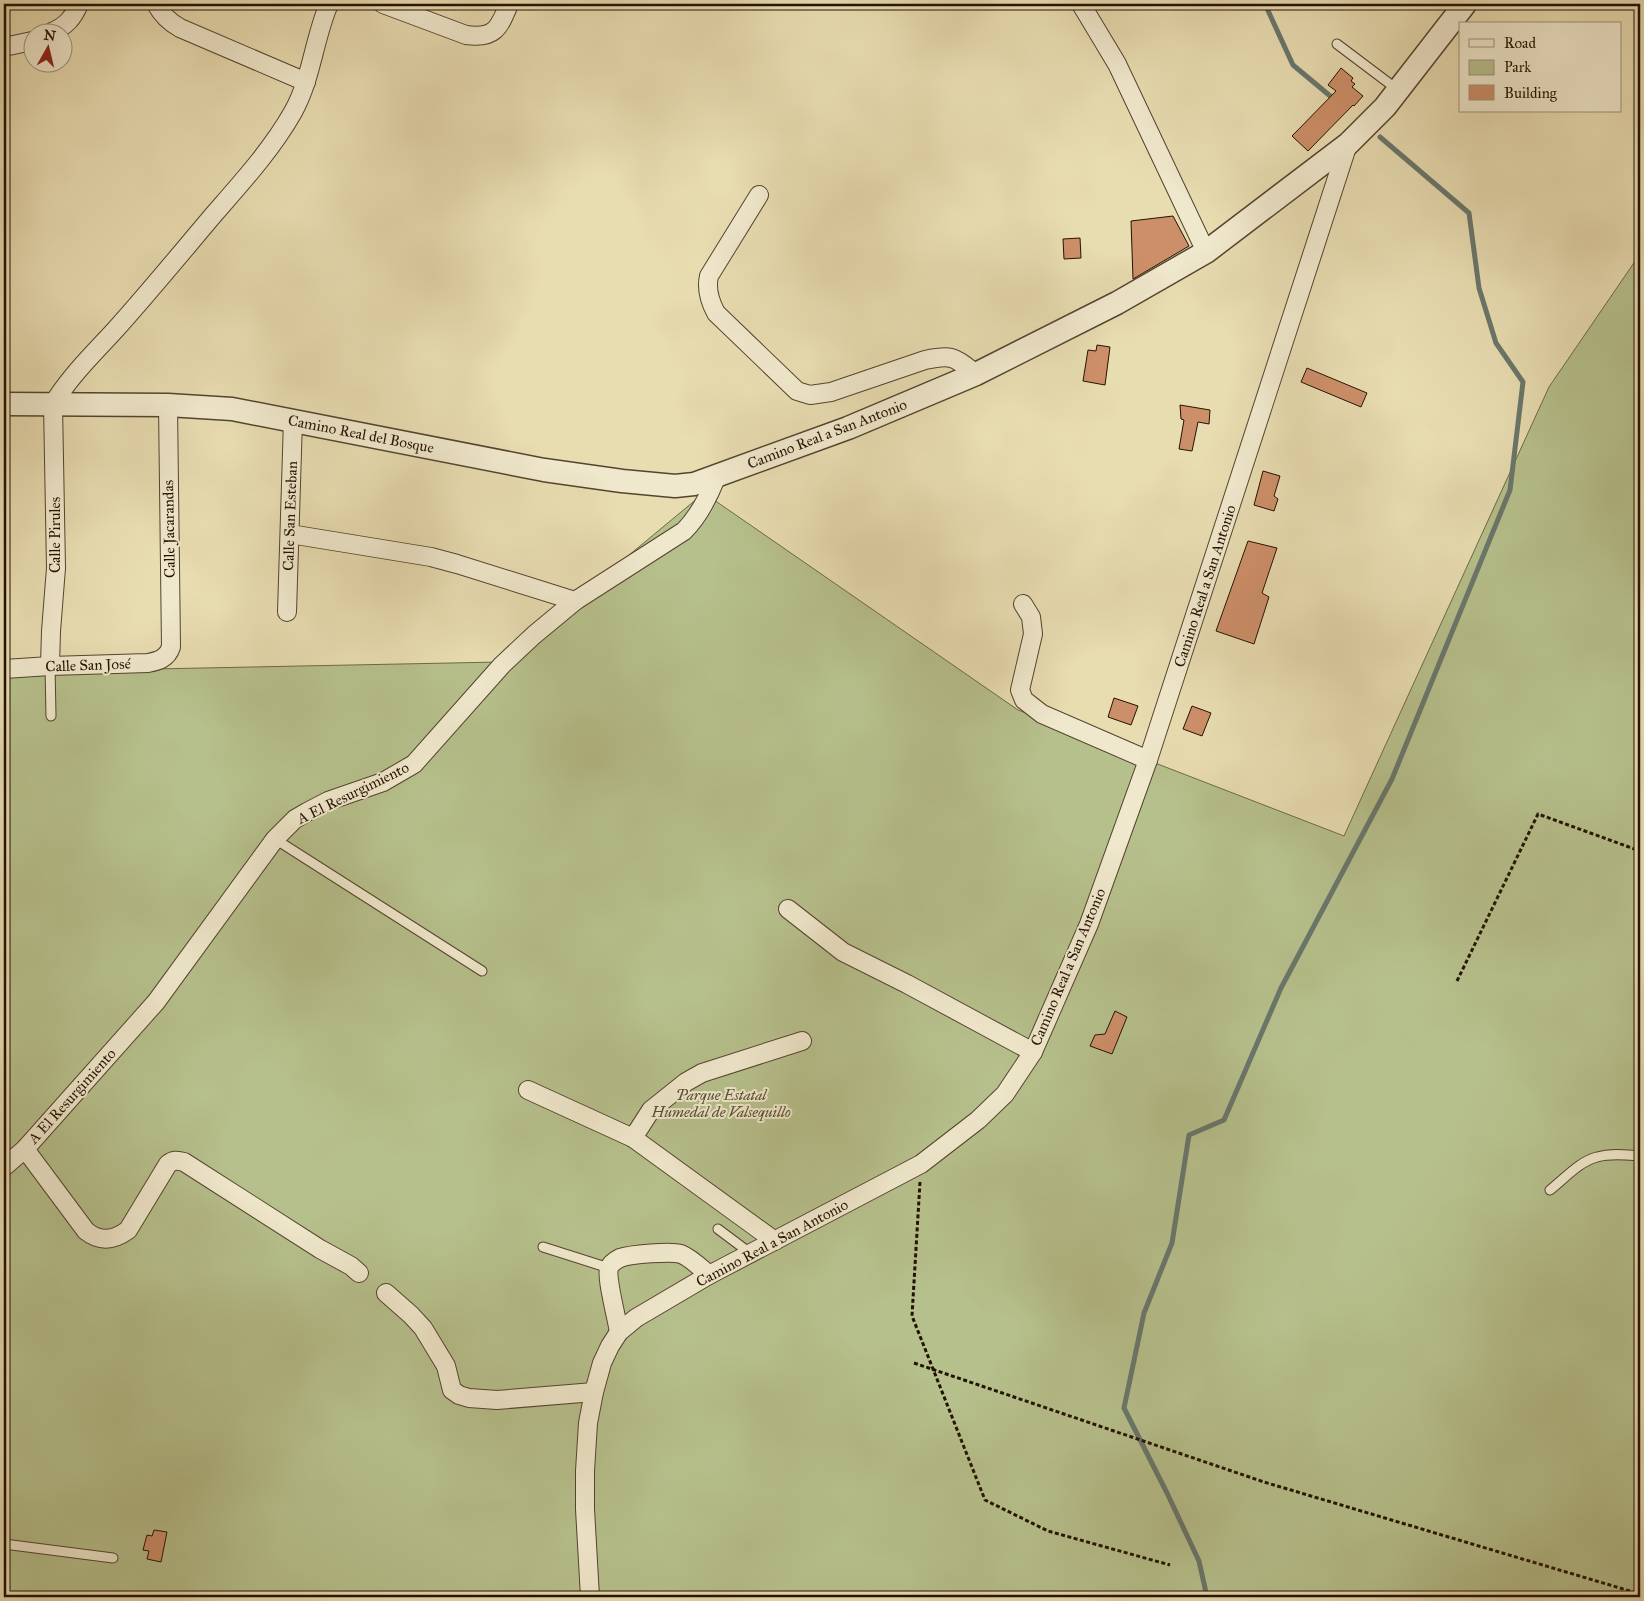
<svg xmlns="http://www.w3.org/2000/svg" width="1644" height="1601" font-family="'IM FELL Great Primer',serif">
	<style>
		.green { fill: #b6c08c; stroke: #6c6947 }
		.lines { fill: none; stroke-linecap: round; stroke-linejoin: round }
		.stream { stroke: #69776c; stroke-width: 5 }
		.building { fill: #cd8f69; stroke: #231202 }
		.service-casing { stroke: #54442e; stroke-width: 11 }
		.minor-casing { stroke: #54442e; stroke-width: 20 }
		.tertiary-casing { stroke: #54442e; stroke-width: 25 }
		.path { stroke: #231202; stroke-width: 3; stroke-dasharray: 4 2.5; stroke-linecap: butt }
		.service { stroke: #f0e8cc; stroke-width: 9 }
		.minor { stroke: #f0e8cc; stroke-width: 18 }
		.tertiary { stroke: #f0e8cc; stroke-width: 22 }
		.labels { text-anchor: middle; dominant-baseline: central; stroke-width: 4; stroke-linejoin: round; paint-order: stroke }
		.street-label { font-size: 15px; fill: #231202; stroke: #f0e8cc }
		.park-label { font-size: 15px; font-style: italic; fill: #564f32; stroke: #f0e8cc }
	</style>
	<rect width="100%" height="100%" fill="#e8dcb1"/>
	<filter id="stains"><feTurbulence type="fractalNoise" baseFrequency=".004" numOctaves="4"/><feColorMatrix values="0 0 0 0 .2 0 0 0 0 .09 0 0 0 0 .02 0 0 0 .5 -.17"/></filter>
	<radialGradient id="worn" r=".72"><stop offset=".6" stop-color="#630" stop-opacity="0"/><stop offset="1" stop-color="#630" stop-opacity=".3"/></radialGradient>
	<polygon class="green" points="1640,254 1640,1597 4,1597 4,672 500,662 704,493 1018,710 1344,836 1549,387"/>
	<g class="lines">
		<g class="stream">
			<polyline points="1265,4 1293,65 1335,100"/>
			<polyline points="1207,1597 1199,1561 1167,1493 1124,1408 1144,1313 1172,1243 1189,1135 1224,1120 1281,988 1392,779 1510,490 1523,382 1496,343 1479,288 1469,213 1380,137"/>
		</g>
	</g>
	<g class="building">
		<polygon points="1341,68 1353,78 1351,81 1355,84 1352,87 1363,96 1354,106 1353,105 1308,151 1292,136 1336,91 1328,85"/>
		<polygon points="1173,216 1189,246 1133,279 1131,221"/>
		<polygon points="1080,238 1081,258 1064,259 1063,239"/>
		<polygon points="1097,345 1110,347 1105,385 1083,381 1088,350 1096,351"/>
		<polygon points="1307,368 1367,393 1361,407 1301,382"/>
		<polygon points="1180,405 1210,410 1209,424 1198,422 1192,451 1179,449 1184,420 1181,419"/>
		<polygon points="1263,471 1280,476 1274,496 1278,499 1274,511 1254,505"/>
		<polygon points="1248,541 1277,548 1262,593 1269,597 1254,644 1216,631"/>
		<polygon points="1114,698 1138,706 1131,725 1108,717"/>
		<polygon points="1192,706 1211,713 1202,736 1183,729"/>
		<polygon points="1115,1011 1127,1017 1112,1054 1090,1046 1095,1035 1105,1034"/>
		<polygon points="154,1530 167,1532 161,1562 147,1559 149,1551 143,1550 147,1535 152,1536"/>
	</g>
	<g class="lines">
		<defs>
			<g id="service">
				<polyline points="1337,44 1398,90"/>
				<polyline points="50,666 51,716"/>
				<polyline points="275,839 482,971"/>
				<path d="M1550,1190C1564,1179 1580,1161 1597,1157C1611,1153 1626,1155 1640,1156"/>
				<polyline points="718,1229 750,1253"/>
				<polyline points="543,1247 609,1268"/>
				<polyline points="4,1544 113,1558"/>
			</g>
			<g id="minor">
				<path d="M156,4C162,15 169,22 180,28L306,82"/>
				<path d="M383,4L466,35C495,39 499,28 509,4"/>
				<polyline points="1081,4 1117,64 1206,252"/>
				<path d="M52,32C66,26 73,18 79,4"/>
				<polyline points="4,47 32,41"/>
				<path d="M759,195L709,276C706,289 709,300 716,313L797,391L810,395L831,392L925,360C953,354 954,357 976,374"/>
				<polyline points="290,534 431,557 457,564 575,601"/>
				<polyline points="1023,604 1031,617 1033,634 1020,690 1024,700 1042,714 1148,760"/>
				<polyline points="287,612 293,420"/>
				<path d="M50,666L51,631L56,568L53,404C70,376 94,353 116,329C150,291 182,252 215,213C243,181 272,149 293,112C312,78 314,38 329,4"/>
				<path d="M4,669L50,666L148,663C158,661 167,659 171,647L168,405"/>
				<polyline points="788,909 843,952 907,984 1033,1052"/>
				<polyline points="528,1090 633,1138 775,1241"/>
				<polyline points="633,1138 651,1110 686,1082 702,1073 802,1041"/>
				<path d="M25,1149L86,1231C100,1242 113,1241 128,1230L168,1164C173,1160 177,1160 184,1162L320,1249L351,1266L359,1273"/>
				<path d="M4,1167L25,1149L156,1002L275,839L295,819L307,812L328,801L383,782L414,764L502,665L534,635L575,601L684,531C699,516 708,498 716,478"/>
				<polyline points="386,1293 411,1315 423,1328 446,1366 452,1390 459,1395 469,1398 497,1400 594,1392"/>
				<path d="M619,1332C617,1319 606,1278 609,1268C611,1263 616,1260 620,1258C631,1254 671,1251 681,1254C691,1258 701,1268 709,1275"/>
				<polyline points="590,1597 585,1509 585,1471 588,1423 594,1392 602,1363 610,1346 619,1332 636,1318 709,1275 921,1164 978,1120 1005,1094 1033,1052 1089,924 1148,760 1348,144"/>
			</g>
			<polyline id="tertiary" points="4,404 168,405 232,409 544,470 622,481 675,486 694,484 848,428 976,374 1117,303 1206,252 1348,144 1385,107 1465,4"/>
		</defs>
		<use href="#service" class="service-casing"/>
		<use href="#minor" class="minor-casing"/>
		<use href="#tertiary" class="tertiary-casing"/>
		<g class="path">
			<polyline points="1457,981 1538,814 1640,851"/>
			<polyline points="920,1182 912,1316 985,1500 1048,1531 1170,1565"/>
			<polyline points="914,1363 1264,1482 1640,1594"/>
		</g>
		<use href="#service" class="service"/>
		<use href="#minor" class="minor"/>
		<use href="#tertiary" class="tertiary"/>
	</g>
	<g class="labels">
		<g class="street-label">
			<text transform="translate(361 434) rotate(11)">Camino Real del Bosque</text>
			<text transform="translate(827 434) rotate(-21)">Camino Real a San Antonio</text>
			<text transform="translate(290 516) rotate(-88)">Calle San Esteban</text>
			<text transform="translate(169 529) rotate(-91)">Calle Jacarandas</text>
			<text transform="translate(55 535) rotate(-90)">Calle Pirules</text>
			<text transform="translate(1205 586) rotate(-72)">Camino Real a San Antonio</text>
			<text transform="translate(88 665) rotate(-2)">Calle San José</text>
			<text transform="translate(353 793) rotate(-26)">A El Resurgimiento</text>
			<text transform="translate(1068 967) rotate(-67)">Camino Real a San Antonio</text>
			<text transform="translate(72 1096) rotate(-48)">A El Resurgimiento</text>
			<text transform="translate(772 1243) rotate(-28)">Camino Real a San Antonio</text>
		</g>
		<g class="park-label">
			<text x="721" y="1095">Parque Estatal<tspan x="721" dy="17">Humedal de Valsequillo</tspan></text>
		</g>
	</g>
	<rect width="1644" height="1601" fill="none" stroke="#e8dcb1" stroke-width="20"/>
	<rect x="5" y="5" width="1634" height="1591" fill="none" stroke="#231202" stroke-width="2.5"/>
	<rect x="10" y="10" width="1624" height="1581" fill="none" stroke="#231202"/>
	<rect x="1459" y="22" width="162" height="90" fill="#f0e8cc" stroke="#9e927b"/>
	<rect x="1469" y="39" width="25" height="8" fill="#f0e8cc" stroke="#9e927b"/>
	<text x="1504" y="48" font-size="15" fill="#231202">Road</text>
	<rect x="1469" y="60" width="25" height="15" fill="#b6c08c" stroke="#9e927b"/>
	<text x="1504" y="72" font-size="15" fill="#231202">Park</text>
	<rect x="1469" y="85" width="25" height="15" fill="#cd8f69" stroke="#9e927b"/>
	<text x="1504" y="98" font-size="15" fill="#231202">Building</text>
	<g transform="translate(48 48) rotate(8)"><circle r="24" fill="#f0e8cc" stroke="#9e927b"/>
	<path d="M0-4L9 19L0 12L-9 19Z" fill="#8f2418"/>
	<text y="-8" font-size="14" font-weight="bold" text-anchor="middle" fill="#231202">N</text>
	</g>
	<rect width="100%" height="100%" filter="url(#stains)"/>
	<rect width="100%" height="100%" fill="url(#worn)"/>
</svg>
